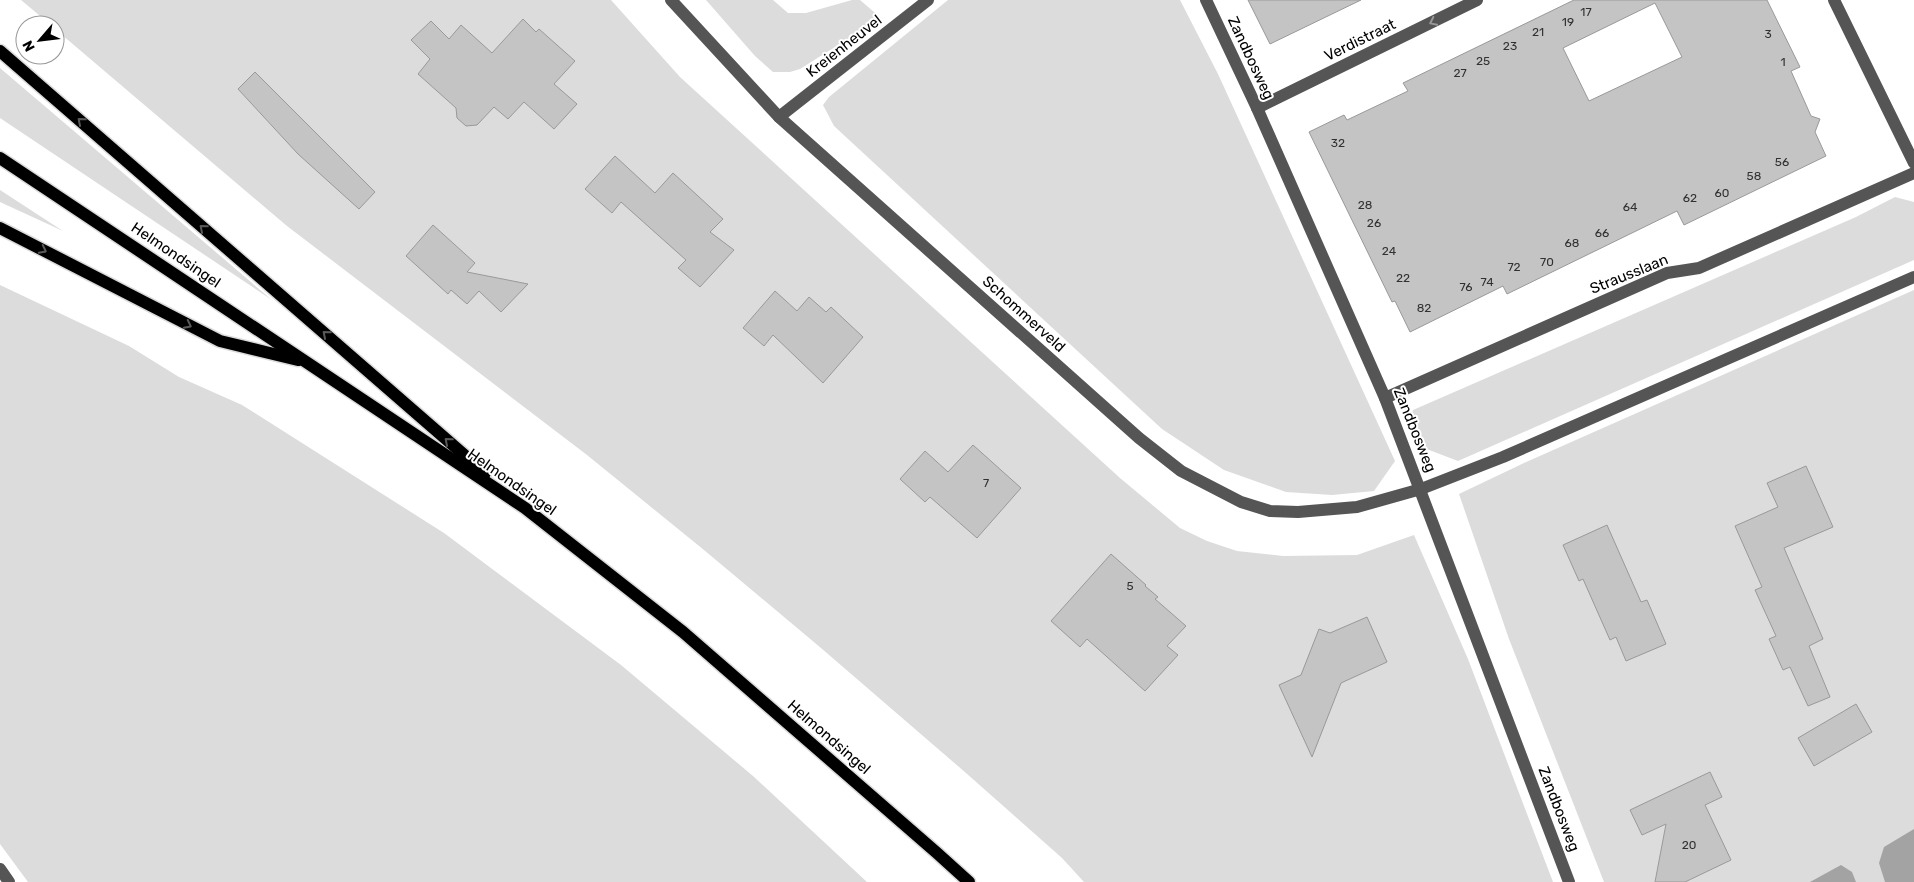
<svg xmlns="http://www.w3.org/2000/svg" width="1914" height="882" font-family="Rubik,sans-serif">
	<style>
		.green { fill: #dcdcdc }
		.water { fill: #a3a3a3 }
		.building { fill: #c4c4c4; stroke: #999; fill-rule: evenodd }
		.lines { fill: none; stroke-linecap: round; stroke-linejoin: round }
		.major-casing { stroke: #dbdbdb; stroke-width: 15 }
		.minor { stroke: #555; stroke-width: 12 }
		.major { stroke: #000; stroke-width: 12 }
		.oneway { stroke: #999 }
		.oneway2 { stroke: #595959 }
		.labels { text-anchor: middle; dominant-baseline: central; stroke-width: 4; stroke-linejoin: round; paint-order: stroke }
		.number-label { font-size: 12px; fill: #313131 }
		.street-label { font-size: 15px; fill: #000; stroke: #fff }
	</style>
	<rect width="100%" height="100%" fill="#fff"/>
	<g class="green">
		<polygon points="21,0 611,0 680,77 1120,478 1180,528 1207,541 1237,551 1283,556 1357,555 1414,535 1468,659 1553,882 1084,882 1062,858 966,773 821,648 704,550 587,455 287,226 55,29 55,25 51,25"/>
		<polygon points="706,0 773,0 788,13 806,13 852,0 860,0 881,18 800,69 790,72 773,72 755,56"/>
		<polygon points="948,0 1180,0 1218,74 1395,461 1374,491 1332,495 1286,492 1224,470 1162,429 834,126 823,105 829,97"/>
		<polygon points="0,68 272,300 0,118"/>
		<polygon points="0,190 63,231 0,202"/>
		<polygon points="1895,197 1914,202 1914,260 1458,461 1424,448 1411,417 1413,410 1856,217"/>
		<polygon points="0,285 129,346 179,377 242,405 444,533 621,665 753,776 867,882 28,882 0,844"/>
		<polygon points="1914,290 1914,882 1604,882 1509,639 1459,494 1524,463"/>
	</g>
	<g class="water">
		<polygon points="1914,829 1914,882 1885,882 1879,863 1884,847"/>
		<polygon points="1841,865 1852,872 1856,882 1810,882"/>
	</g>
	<g class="building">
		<polygon points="1248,0 1361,0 1270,44"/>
		<path d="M1574,0H1767L1800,67L1791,71L1811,116L1820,119L1815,132L1826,156L1684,225L1677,211L1507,294L1503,286L1410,332L1395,301L1392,302L1309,132L1344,115L1347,120L1408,91L1403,83ZM1655,3L1682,57L1589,101L1563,48Z"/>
		<polygon points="523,19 536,32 539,29 575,61 554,84 577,104 554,129 524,102 508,119 494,107 477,125 466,126 457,118 456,108 418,74 430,59 411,40 431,21 449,39 461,25 492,53"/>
		<polygon points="255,72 375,192 359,209 298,154 238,89"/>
		<polygon points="615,156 655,193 673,173 723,219 710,232 734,250 700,287 678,268 686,260 621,202 612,213 585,189"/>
		<polygon points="433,225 475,263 467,272 528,284 501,312 479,291 467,304 451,290 448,294 406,256"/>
		<polygon points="775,291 797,311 809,297 826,312 831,307 863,337 823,383 773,335 764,346 743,328"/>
		<polygon points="973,445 1021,488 977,538 930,497 925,502 900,479 925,451 948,472"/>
		<polygon points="1806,466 1833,527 1784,548 1823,639 1809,646 1830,697 1808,706 1790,667 1783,670 1769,639 1776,636 1755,590 1762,587 1735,526 1778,507 1767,483"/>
		<polygon points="1607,525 1641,602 1647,600 1666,644 1626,661 1616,637 1610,640 1583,579 1579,581 1563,545"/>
		<polygon points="1111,554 1146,585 1145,586 1158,597 1155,599 1186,626 1167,646 1178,655 1145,691 1087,639 1080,647 1051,621"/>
		<polygon points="1367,617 1387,662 1341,683 1312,757 1279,685 1301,675 1319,629 1330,633"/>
		<polygon points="1856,704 1872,732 1814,766 1798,738"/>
		<polygon points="1710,772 1722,797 1705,805 1731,860 1685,882 1655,882 1666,824 1642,835 1630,810"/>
	</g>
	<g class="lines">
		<defs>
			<g id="major">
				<polyline points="0,51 485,473"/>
				<polyline points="0,158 525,508 683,632 937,853 969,882"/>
				<polyline points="0,228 220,341 298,360"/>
			</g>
		</defs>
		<use href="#major" class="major-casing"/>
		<g class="minor">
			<polyline points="671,0 779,117 1139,438 1181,471 1241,502 1270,511 1298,512 1357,507 1421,489 1503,457 1914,277"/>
			<polyline points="1206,0 1257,108 1385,398 1569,882"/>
			<polyline points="1834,0 1914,163"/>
			<polyline points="1257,108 1477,0"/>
			<polyline points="779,117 928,0"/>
			<polyline points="1385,398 1667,273 1699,268 1914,173"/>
			<polyline points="0,869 9,882"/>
		</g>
		<use href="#major" class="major"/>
	</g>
	<defs><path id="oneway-chevron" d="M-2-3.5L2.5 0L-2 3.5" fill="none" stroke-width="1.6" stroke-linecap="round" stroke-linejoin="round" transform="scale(1.25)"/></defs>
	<use class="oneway" href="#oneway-chevron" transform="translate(1433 22) rotate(154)"/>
	<g class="oneway2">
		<use href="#oneway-chevron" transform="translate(81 121) rotate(-139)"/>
		<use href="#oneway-chevron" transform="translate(203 228) rotate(-139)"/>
		<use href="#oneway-chevron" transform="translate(43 250) rotate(27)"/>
		<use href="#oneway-chevron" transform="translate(188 325) rotate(27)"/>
		<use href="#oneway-chevron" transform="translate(326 334) rotate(-139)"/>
		<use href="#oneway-chevron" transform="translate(448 441) rotate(-139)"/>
	</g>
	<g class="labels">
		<g class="number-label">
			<text x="1586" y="12">17</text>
			<text x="1568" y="22">19</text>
			<text x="1538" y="32">21</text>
			<text x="1768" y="34">3</text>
			<text x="1510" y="46">23</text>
			<text x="1483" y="61">25</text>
			<text x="1783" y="62">1</text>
			<text x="1460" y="73">27</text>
			<text x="1338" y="143">32</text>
			<text x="1782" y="162">56</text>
			<text x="1754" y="176">58</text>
			<text x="1722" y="193">60</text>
			<text x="1690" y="198">62</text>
			<text x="1365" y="205">28</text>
			<text x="1630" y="207">64</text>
			<text x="1374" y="223">26</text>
			<text x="1602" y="233">66</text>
			<text x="1572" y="243">68</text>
			<text x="1389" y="251">24</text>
			<text x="1547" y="262">70</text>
			<text x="1514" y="267">72</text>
			<text x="1403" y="278">22</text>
			<text x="1487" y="282">74</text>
			<text x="1466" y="287">76</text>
			<text x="1424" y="308">82</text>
			<text x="986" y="483">7</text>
			<text x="1130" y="586">5</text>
			<text x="1689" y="845">20</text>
		</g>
		<g class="street-label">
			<text transform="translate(1360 40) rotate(-26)">Verdistraat</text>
			<text transform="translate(844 46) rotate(-38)">Kreienheuvel</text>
			<text transform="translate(1251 58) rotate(65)">Zandbosweg</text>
			<text transform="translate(176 255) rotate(34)">Helmondsingel</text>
			<text transform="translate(1629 274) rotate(-22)">Strausslaan</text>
			<text transform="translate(1024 314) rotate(42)">Schommerveld</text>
			<text transform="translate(1415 430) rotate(68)">Zandbosweg</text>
			<text transform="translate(512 482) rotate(35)">Helmondsingel</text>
			<text transform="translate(829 737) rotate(41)">Helmondsingel</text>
			<text transform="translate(1559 809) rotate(69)">Zandbosweg</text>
		</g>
	</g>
	<g transform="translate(40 40) rotate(242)"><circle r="24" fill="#ffffff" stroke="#999999"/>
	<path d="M0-4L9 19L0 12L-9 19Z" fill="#000000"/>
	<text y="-8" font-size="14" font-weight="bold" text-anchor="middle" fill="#000000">N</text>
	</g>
</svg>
